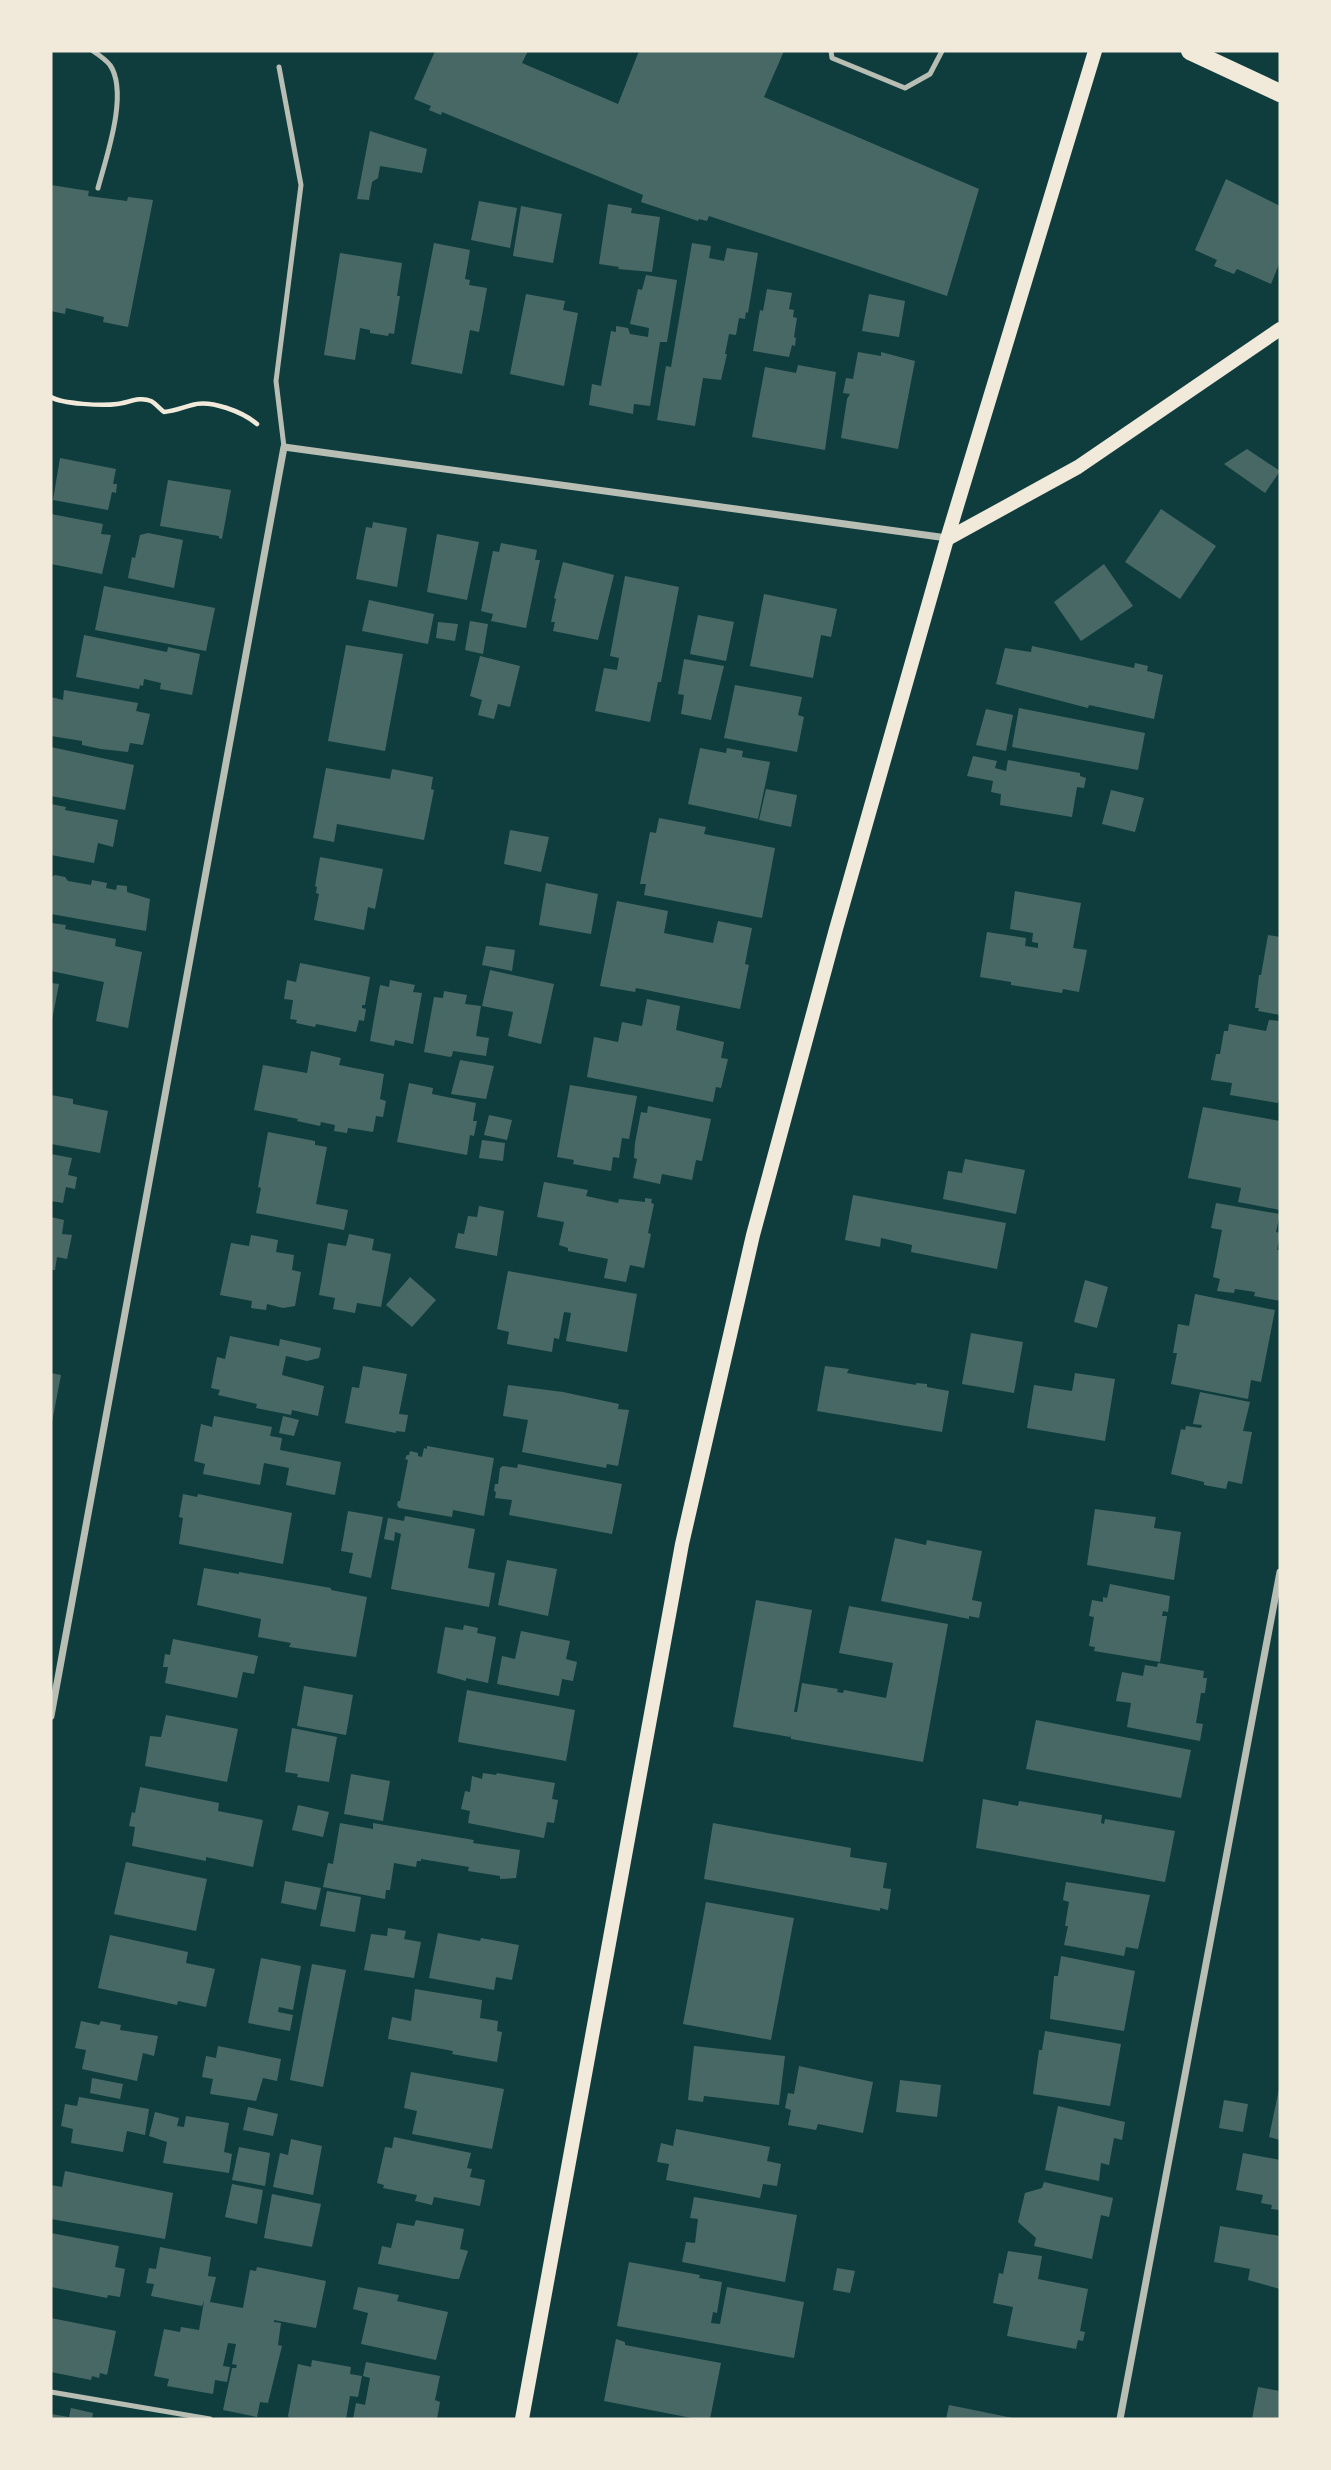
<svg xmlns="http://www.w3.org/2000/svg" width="1331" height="2470" font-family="Lato,sans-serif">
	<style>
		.building { fill: #486865 }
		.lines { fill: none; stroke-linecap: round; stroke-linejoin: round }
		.path { stroke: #f1e9da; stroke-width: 4.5 }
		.service { stroke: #b8beb3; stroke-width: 5 }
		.minor { stroke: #b8beb3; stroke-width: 7 }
		.secondary { stroke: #f1e9da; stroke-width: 14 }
		.primary { stroke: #f1e9da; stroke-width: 18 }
	</style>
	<rect width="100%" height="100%" fill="#0f3d3e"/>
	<g class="building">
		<polygon points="435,51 528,51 522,63 618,104 639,51 784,51 764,97 979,189 947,296 709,216 707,221 699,219 698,221 641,202 643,195 442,112 441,115 429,110 431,106 414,99"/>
		<polygon points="370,131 427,149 422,173 380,166 378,178 372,182 369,200 357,199"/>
		<polygon points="1226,179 1280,206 1280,262 1271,284 1237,269 1234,274 1214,266 1217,260 1195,250"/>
		<polygon points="51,185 89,191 88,196 127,201 128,197 153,200 128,327 103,322 104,317 66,308 65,314 51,311"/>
		<polygon points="479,201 517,208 510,248 471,240"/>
		<polygon points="608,204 632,208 631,213 660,217 652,272 618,269 619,267 599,264"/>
		<polygon points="521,206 562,214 553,263 513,256"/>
		<polygon points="434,243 470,250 465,279 470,280 469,285 487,288 479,332 470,330 462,374 411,364"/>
		<polygon points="692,243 711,246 709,258 724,261 727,248 758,253 748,313 746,312 745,319 739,318 736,335 729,334 725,354 727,354 721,380 703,378 695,426 657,420 666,366 671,367"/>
		<polygon points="340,253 402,263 397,296 400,296 394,334 389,333 388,336 370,333 370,330 360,328 355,360 324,355"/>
		<polygon points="646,275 677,280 667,342 660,342 650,406 634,404 633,414 589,405 592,384 601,386 611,331 616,332 616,326 628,328 630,334 648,337 649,328 630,324 638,289 642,290"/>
		<polygon points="767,289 792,293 789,309 794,310 793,317 797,318 794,337 796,338 795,346 792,345 789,357 753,351 760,310 763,311"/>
		<polygon points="526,294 565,301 563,310 578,313 564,386 510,374"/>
		<polygon points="869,294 905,301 899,337 862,331"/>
		<polygon points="858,352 881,356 881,352 915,361 898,449 841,438 847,399 850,394 843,393 846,378 853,379"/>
		<polygon points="798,365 836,372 825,450 752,437 765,367 796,373"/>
		<polygon points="1247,449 1280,471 1265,493 1224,464"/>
		<polygon points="60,458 116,469 113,484 117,484 116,493 112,492 108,510 53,500"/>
		<polygon points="168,480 231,490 222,539 219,538 219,536 160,526"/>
		<polygon points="1161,509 1216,546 1180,599 1125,562"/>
		<polygon points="51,514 103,524 101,534 111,535 102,574 51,564"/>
		<polygon points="373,522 407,528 397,587 356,579 366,527 372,528"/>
		<polygon points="148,533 183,540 174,588 128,578 132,557 135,558 140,535"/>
		<polygon points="437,534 479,542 467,600 427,592"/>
		<polygon points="501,543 537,550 535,560 540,560 526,628 491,621 493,614 481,611 493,551 499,552"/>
		<polygon points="563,562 614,575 598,640 553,631 555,622 551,622 556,599 554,598"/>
		<polygon points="1104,564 1133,606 1081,641 1054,602"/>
		<polygon points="625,576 679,587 661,682 658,682 650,722 595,711 604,668 617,670 619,658 610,656"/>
		<polygon points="104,586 215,608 206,651 95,630"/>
		<polygon points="764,594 837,609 831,637 821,635 813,678 750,666"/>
		<polygon points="369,600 434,614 428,644 362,631"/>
		<polygon points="698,615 734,622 726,661 690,654"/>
		<polygon points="470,621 488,624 483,654 465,650"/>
		<polygon points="438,622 458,624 455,641 436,638"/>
		<polygon points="84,635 167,652 168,647 200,654 192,695 160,689 161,683 144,679 143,686 140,685 139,689 76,677"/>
		<polygon points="346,645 403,654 385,751 328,741"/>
		<polygon points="1032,646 1134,668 1135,663 1148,666 1147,671 1163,675 1154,719 1089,705 1088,708 996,684 1005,648 1031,652"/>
		<polygon points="480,656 520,666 510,707 498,704 494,719 478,715 482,700 470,696"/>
		<polygon points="684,659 724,666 711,720 681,714 684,695 678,694"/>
		<polygon points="735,685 802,697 798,715 804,717 797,752 724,738"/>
		<polygon points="64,690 138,703 136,711 150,714 143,745 130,743 128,752 101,749 82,745 82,741 51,736 51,697 63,700"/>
		<polygon points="1019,708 1145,733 1138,770 1012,747"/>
		<polygon points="986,709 1013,715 1006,751 976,745"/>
		<polygon points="51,747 134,765 125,810 51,796"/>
		<polygon points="700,748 726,753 727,748 743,751 742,757 770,762 758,819 688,804"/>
		<polygon points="973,756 997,761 995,768 1006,771 1008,760 1080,773 1080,776 1086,778 1084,788 1077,787 1072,817 1000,805 1001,794 991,792 993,781 967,776"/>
		<polygon points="326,768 390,779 392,769 433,777 431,789 434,790 424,840 337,824 334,842 313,838"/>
		<polygon points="766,789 797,795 791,827 759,820"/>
		<polygon points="1111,790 1144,798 1135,832 1102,824"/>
		<polygon points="51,804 66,807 65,810 118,820 113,847 98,843 94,863 51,855"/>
		<polygon points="659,818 706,827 704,834 775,848 762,918 644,895 646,884 640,884 650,832 656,833"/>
		<polygon points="510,830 549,837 541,872 504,864"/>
		<polygon points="320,857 383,869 375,909 368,907 364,930 314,920 319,894 316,893 317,887 315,886"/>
		<polygon points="55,875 65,877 68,881 91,885 92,880 107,883 106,888 116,890 117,885 127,886 127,892 150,899 146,931 51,914 51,877"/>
		<polygon points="546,883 598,894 591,934 539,925"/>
		<polygon points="1015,891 1081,903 1073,948 1087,950 1079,992 1063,989 1062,993 1011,985 1011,982 980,977 987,932 1026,938 1025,946 1038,948 1038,943 1032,942 1033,933 1010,929"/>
		<polygon points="617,901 668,911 664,933 713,943 718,921 752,928 745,964 749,965 740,1009 636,988 635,992 600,986"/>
		<polygon points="51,923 66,925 65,929 116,939 115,946 142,952 128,1028 96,1021 104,982 51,971"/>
		<polygon points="1268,935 1280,937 1280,1015 1258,1011 1259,1008 1255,1008 1259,975 1261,975"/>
		<polygon points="486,946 515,950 512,971 482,965"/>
		<polygon points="300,963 370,977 365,1005 362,1005 362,1008 366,1009 364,1021 359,1020 356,1032 316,1024 315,1027 296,1023 297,1020 290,1019 293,1000 284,999 287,980 296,982"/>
		<polygon points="490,970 554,984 541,1044 508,1036 513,1012 482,1006"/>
		<polygon points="390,980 415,985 413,992 422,993 413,1044 395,1040 394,1046 370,1041 380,985 389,987"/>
		<polygon points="51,983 59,984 52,1020 51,1019"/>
		<polygon points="444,991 467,995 465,1004 481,1006 476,1036 489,1038 486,1056 453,1051 452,1056 450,1057 424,1052 434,997 443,998"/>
		<polygon points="647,999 680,1006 676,1030 724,1042 721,1058 728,1059 721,1088 716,1087 713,1102 587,1077 594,1037 618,1042 622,1022 642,1026"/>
		<polygon points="1269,1020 1280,1021 1280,1094 1278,1103 1230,1095 1232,1083 1211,1080 1216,1054 1220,1054 1224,1031 1228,1031 1229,1024 1266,1031"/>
		<polygon points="311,1051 341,1058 339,1065 384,1074 380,1099 386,1101 383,1117 376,1116 373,1132 348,1128 347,1133 334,1131 335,1125 321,1122 320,1126 297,1121 298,1119 254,1110 263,1065 307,1073"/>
		<polygon points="460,1060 494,1066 486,1099 451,1094"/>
		<polygon points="409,1083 433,1088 432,1094 476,1103 473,1121 477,1121 474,1136 470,1135 467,1155 397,1142"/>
		<polygon points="570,1085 637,1096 629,1139 622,1138 619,1158 613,1157 611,1171 573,1164 574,1160 557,1157"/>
		<polygon points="51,1095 73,1099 73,1104 108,1111 100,1153 51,1144"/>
		<polygon points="648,1106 711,1119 702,1161 696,1160 692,1180 662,1174 660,1184 633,1178 637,1159 634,1158 635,1143 641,1112 647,1113"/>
		<polygon points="1203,1107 1280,1121 1280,1210 1238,1202 1241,1188 1188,1178"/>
		<polygon points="489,1115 512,1120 507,1140 484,1135"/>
		<polygon points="268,1132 315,1141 315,1145 327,1147 316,1204 348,1210 344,1230 256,1213 261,1188 258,1187"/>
		<polygon points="482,1140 505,1143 503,1161 479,1158"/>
		<polygon points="51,1154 72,1158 68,1175 77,1177 75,1189 66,1187 63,1203 51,1201"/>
		<polygon points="965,1159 1025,1170 1016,1214 943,1199 948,1171 962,1173"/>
		<polygon points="544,1182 588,1190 586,1196 618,1203 619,1199 645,1202 645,1198 652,1199 651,1203 654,1204 648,1233 651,1234 644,1268 630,1265 626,1282 604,1278 608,1259 568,1251 568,1248 559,1245 564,1222 537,1217"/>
		<polygon points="853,1195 1006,1223 997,1269 911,1252 912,1245 881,1238 880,1247 845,1240"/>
		<polygon points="1216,1203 1280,1214 1276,1232 1280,1233 1277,1250 1280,1250 1280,1301 1254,1296 1255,1292 1235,1289 1234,1293 1217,1291 1220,1279 1213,1277 1222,1230 1211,1228"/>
		<polygon points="479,1206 504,1211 497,1256 455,1248 458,1233 464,1234 468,1216 477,1217"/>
		<polygon points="51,1217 64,1220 62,1234 72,1235 67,1259 57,1257 55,1270 51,1270"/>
		<polygon points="349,1234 374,1239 372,1250 391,1254 381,1307 357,1303 355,1313 333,1309 335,1298 319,1295 328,1243 346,1246"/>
		<polygon points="251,1235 278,1240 276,1252 294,1255 292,1270 301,1272 295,1306 283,1308 267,1304 266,1310 251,1308 252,1301 220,1295 231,1243 249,1246"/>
		<polygon points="508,1271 637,1294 627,1352 566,1341 571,1313 564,1312 559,1339 554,1338 552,1352 507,1344 509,1332 497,1329"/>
		<polygon points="410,1277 436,1300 412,1327 386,1305"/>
		<polygon points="1085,1280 1108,1287 1097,1328 1074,1322"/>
		<polygon points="1195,1294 1275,1310 1261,1382 1251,1380 1248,1399 1171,1384 1177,1353 1173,1353 1178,1324 1189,1326"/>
		<polygon points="971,1333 1023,1342 1014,1393 962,1384"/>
		<polygon points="230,1336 279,1346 280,1339 321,1348 319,1358 307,1361 286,1356 282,1375 324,1386 318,1416 292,1410 291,1415 256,1408 257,1404 218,1395 220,1390 211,1388 217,1357 225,1359"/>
		<polygon points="363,1366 407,1374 399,1414 408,1415 405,1432 396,1431 396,1433 345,1423 352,1387 359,1388"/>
		<polygon points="825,1366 849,1369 847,1373 916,1385 916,1383 927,1384 927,1387 949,1391 942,1432 817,1411"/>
		<polygon points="51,1373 61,1375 52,1422 51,1422"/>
		<polygon points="1075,1373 1115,1379 1105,1441 1027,1428 1034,1385 1072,1391"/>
		<polygon points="508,1385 563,1392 619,1404 618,1409 629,1410 618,1466 607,1464 606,1468 522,1452 528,1420 503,1416"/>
		<polygon points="1200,1392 1250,1402 1243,1431 1252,1432 1242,1484 1228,1481 1226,1489 1204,1485 1204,1482 1171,1474 1181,1429 1185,1430 1186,1426 1201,1428 1202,1425 1193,1424"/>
		<polygon points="214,1416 272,1427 270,1436 282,1438 280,1450 341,1462 335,1495 286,1485 289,1468 264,1463 260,1485 203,1474 205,1464 194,1461 201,1424 212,1427"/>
		<polygon points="283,1416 299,1420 294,1436 279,1433"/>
		<polygon points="427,1446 494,1458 484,1516 453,1510 452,1517 399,1508 397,1505 398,1501 400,1501 408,1460 405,1459 407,1455 409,1455 410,1451 418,1453 418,1456 422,1457 424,1448 427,1449"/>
		<polygon points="518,1464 622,1484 612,1534 509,1515 512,1500 495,1498 496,1492 494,1491 495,1484 498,1484 500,1468 503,1466 517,1468"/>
		<polygon points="183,1494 197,1497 198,1494 292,1513 283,1564 179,1544 183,1518 179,1517"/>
		<polygon points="1095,1509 1156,1517 1154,1528 1181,1532 1174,1580 1087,1565"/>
		<polygon points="348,1511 383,1517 371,1578 349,1573 353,1553 341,1551"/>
		<polygon points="405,1516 475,1529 468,1568 495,1573 489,1607 391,1589 401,1534 395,1532 394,1541 384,1539 388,1518 404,1521"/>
		<polygon points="895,1538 926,1545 927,1540 982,1551 972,1600 982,1602 979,1618 969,1616 969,1619 881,1601"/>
		<polygon points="507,1560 557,1569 548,1616 498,1605"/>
		<polygon points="204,1568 239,1574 239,1572 331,1588 331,1590 367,1597 356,1657 289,1647 291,1643 258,1637 261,1619 197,1605"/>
		<polygon points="1110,1584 1170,1596 1168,1612 1163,1611 1162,1616 1167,1616 1160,1662 1094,1651 1095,1647 1089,1646 1094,1617 1089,1616 1092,1600 1103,1602 1103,1597 1107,1598"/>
		<polygon points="756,1600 812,1610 794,1712 797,1712 802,1683 838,1689 837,1692 843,1693 844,1690 886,1698 893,1663 839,1653 849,1606 948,1624 923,1762 791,1739 790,1734 790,1737 733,1727"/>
		<polygon points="464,1625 478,1628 477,1633 496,1637 488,1683 466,1678 466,1681 437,1673 445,1627 463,1630"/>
		<polygon points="521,1631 570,1641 566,1659 577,1662 573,1681 562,1679 559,1696 497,1684 502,1656 515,1659"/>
		<polygon points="173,1639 258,1656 254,1674 243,1672 237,1698 165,1683 168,1667 163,1667 165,1654 170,1655"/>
		<polygon points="1158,1663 1204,1671 1203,1678 1207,1678 1205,1693 1201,1693 1196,1723 1203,1724 1200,1741 1127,1727 1131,1703 1116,1701 1122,1672 1143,1676 1145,1665 1157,1667"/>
		<polygon points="304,1686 353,1695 346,1735 297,1726"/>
		<polygon points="467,1690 575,1710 566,1761 458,1742"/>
		<polygon points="166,1715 238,1729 227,1782 145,1766 150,1736 161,1737"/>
		<polygon points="1036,1720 1191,1750 1181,1798 1026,1769"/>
		<polygon points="292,1728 337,1737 329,1782 297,1777 298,1774 285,1772"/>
		<polygon points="483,1773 496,1775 497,1773 555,1783 552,1799 558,1800 554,1823 547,1822 544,1838 468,1823 470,1811 461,1809 465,1791 470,1792 472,1776 482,1779"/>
		<polygon points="351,1774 390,1781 383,1821 344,1814"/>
		<polygon points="140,1787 219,1803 218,1811 263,1820 253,1867 206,1857 206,1861 132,1846 135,1827 129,1826 132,1812 135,1813"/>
		<polygon points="983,1799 1018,1806 1019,1801 1102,1815 1101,1823 1104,1824 1105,1819 1175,1831 1165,1882 976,1848"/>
		<polygon points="298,1805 329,1812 323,1837 292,1830"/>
		<polygon points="340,1823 373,1829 373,1823 474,1840 473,1843 520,1850 516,1878 500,1879 500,1876 468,1871 469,1867 421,1859 421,1861 417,1861 416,1867 394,1863 390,1890 386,1890 385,1899 323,1887 328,1863 333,1864"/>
		<polygon points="713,1823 851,1848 850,1857 887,1863 883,1888 891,1889 888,1910 880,1908 880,1911 704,1879"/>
		<polygon points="126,1862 207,1879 196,1931 114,1914"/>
		<polygon points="285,1881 321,1888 316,1910 281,1903"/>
		<polygon points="1066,1882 1150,1895 1138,1949 1126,1947 1124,1956 1064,1945 1068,1926 1065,1926 1069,1902 1063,1900"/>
		<polygon points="327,1891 361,1897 355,1932 320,1926"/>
		<polygon points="706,1902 794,1918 771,2040 683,2024"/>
		<polygon points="388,1928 406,1931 404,1939 421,1942 414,1978 364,1970 371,1934 387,1936"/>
		<polygon points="438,1933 480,1941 481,1938 519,1945 512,1980 496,1977 494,1990 429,1978"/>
		<polygon points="110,1935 188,1952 186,1963 215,1969 206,2007 178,2001 177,2005 98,1988"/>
		<polygon points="1061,1956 1135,1971 1124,2031 1050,2019 1054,1976 1058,1976"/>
		<polygon points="261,1958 301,1966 293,2010 279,2007 278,2012 293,2015 290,2031 248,2023"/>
		<polygon points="312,1964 346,1970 323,2087 290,2080"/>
		<polygon points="415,1989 482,2000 480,2018 498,2021 497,2031 502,2032 497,2062 452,2054 453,2051 388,2039 392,2017 411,2021"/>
		<polygon points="81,2021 99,2025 101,2021 121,2025 120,2030 158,2036 154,2056 143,2053 137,2081 82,2069 86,2050 75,2048"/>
		<polygon points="1045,2031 1121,2044 1110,2106 1033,2094 1039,2050 1042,2050"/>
		<polygon points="218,2046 281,2059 277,2081 263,2078 256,2101 210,2094 213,2079 202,2077 206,2056 216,2058"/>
		<polygon points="694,2046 785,2056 779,2105 704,2096 703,2102 688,2100"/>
		<polygon points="799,2066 873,2082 863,2133 818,2124 816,2130 788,2125 791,2110 785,2108 788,2093 794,2094"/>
		<polygon points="411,2072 504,2089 492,2149 412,2134 417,2111 404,2108"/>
		<polygon points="92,2078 123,2084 120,2099 90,2093"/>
		<polygon points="900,2080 941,2085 937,2117 896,2112"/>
		<polygon points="1279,2089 1280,2089 1280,2140 1269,2137"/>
		<polygon points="79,2097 149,2109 145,2135 127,2131 123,2152 71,2143 73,2129 61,2126 65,2104 77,2106"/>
		<polygon points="1224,2100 1248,2104 1243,2132 1219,2128"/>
		<polygon points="1058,2106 1125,2122 1122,2140 1114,2138 1109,2165 1101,2163 1099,2181 1045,2170"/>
		<polygon points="248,2107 278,2114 273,2136 243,2130"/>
		<polygon points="155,2112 179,2118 177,2126 184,2127 186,2116 229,2123 224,2152 232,2154 229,2173 163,2163 167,2142 149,2136"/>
		<polygon points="676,2129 770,2147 767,2161 781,2164 777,2186 763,2184 760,2198 666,2180 669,2164 657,2162 661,2143 673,2146"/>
		<polygon points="394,2137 471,2153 467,2168 472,2169 470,2177 485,2180 480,2206 434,2197 432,2205 415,2201 417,2195 383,2188 384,2185 377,2183 385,2147 392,2148"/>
		<polygon points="291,2139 322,2146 313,2195 273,2187 280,2153 288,2155"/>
		<polygon points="239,2147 270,2153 265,2186 232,2180"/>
		<polygon points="1243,2153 1280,2160 1280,2210 1271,2209 1272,2205 1261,2203 1263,2195 1236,2190"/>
		<polygon points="65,2171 173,2193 165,2239 51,2219 51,2185 62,2187"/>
		<polygon points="1044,2182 1113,2198 1109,2217 1101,2215 1092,2259 1034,2246 1036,2238 1018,2222 1025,2193 1042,2188"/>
		<polygon points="232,2184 263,2190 257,2224 225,2217"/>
		<polygon points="272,2194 321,2204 312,2247 264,2238"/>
		<polygon points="694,2197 797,2215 785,2282 682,2262 686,2242 695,2243 698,2219 690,2218"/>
		<polygon points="416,2220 464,2229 460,2249 468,2251 459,2279 454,2279 378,2264 382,2246 391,2248 397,2223 414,2226"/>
		<polygon points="1220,2226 1280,2236 1280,2289 1248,2280 1250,2269 1214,2262"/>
		<polygon points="51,2233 119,2246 115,2267 125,2269 120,2297 108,2295 107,2298 51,2287"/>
		<polygon points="160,2247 211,2257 208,2276 216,2277 210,2302 243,2308 250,2270 256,2271 257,2267 326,2281 316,2328 274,2320 274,2322 281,2323 278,2345 282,2346 268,2403 260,2402 257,2417 223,2410 232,2368 236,2368 237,2365 232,2364 236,2344 228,2343 223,2366 230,2367 227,2382 215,2380 213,2394 167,2386 169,2379 154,2376 164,2329 180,2332 181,2327 199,2330 204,2301 202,2306 151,2296 154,2284 146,2283 149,2268 156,2269"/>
		<polygon points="1008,2251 1042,2256 1038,2279 1088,2289 1080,2331 1085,2332 1083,2341 1078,2340 1076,2349 1007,2336 1013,2307 993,2303 999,2273 1003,2274"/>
		<polygon points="629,2262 700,2275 699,2278 722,2282 717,2313 713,2312 711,2323 720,2324 727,2287 804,2302 794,2358 617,2326"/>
		<polygon points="837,2268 855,2271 850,2293 833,2290"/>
		<polygon points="358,2287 399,2295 397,2301 448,2312 436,2360 361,2344 368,2313 353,2309"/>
		<polygon points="51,2318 116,2331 107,2375 100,2373 99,2378 92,2376 91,2380 51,2372"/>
		<polygon points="616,2339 625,2342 625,2345 721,2363 710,2419 697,2419 604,2401"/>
		<polygon points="312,2360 351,2367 350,2374 362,2376 358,2397 350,2396 346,2419 290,2419 288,2416 298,2364 311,2367"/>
		<polygon points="366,2362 440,2376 435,2400 440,2402 437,2419 353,2419 356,2403 365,2405 370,2378 363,2376"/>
		<polygon points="1258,2387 1280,2391 1280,2419 1252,2419"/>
		<polygon points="949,2405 1013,2418 1013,2419 946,2419"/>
		<polygon points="71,2408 93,2413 92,2419 51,2419 51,2414 69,2417"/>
	</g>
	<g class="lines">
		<path class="path" d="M51,397C62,404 103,406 117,404C128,403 139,396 151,401C155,403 160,409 164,412C175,411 181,408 192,405C210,399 243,412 257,424"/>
		<g class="service">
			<path d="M93,51C99,55 106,60 110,65C129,93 106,158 98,188"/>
			<polyline points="831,51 832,58 905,88 930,74 942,51"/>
			<polyline points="279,67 301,185 276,381 284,447"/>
			<polyline points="51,2392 210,2419"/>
		</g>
		<g class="minor">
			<polyline points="51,1716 284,447 947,538"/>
			<polyline points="1120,2419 1280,1572"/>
		</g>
		<g class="secondary">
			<polyline points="947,539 1078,467 1280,329"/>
			<polyline points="522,2419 682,1544 753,1235 836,929 947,539 1095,51"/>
		</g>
		<polyline class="primary" points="1190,51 1280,93"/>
	</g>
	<rect width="1331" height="2470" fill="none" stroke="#f1e9da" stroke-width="105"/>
</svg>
